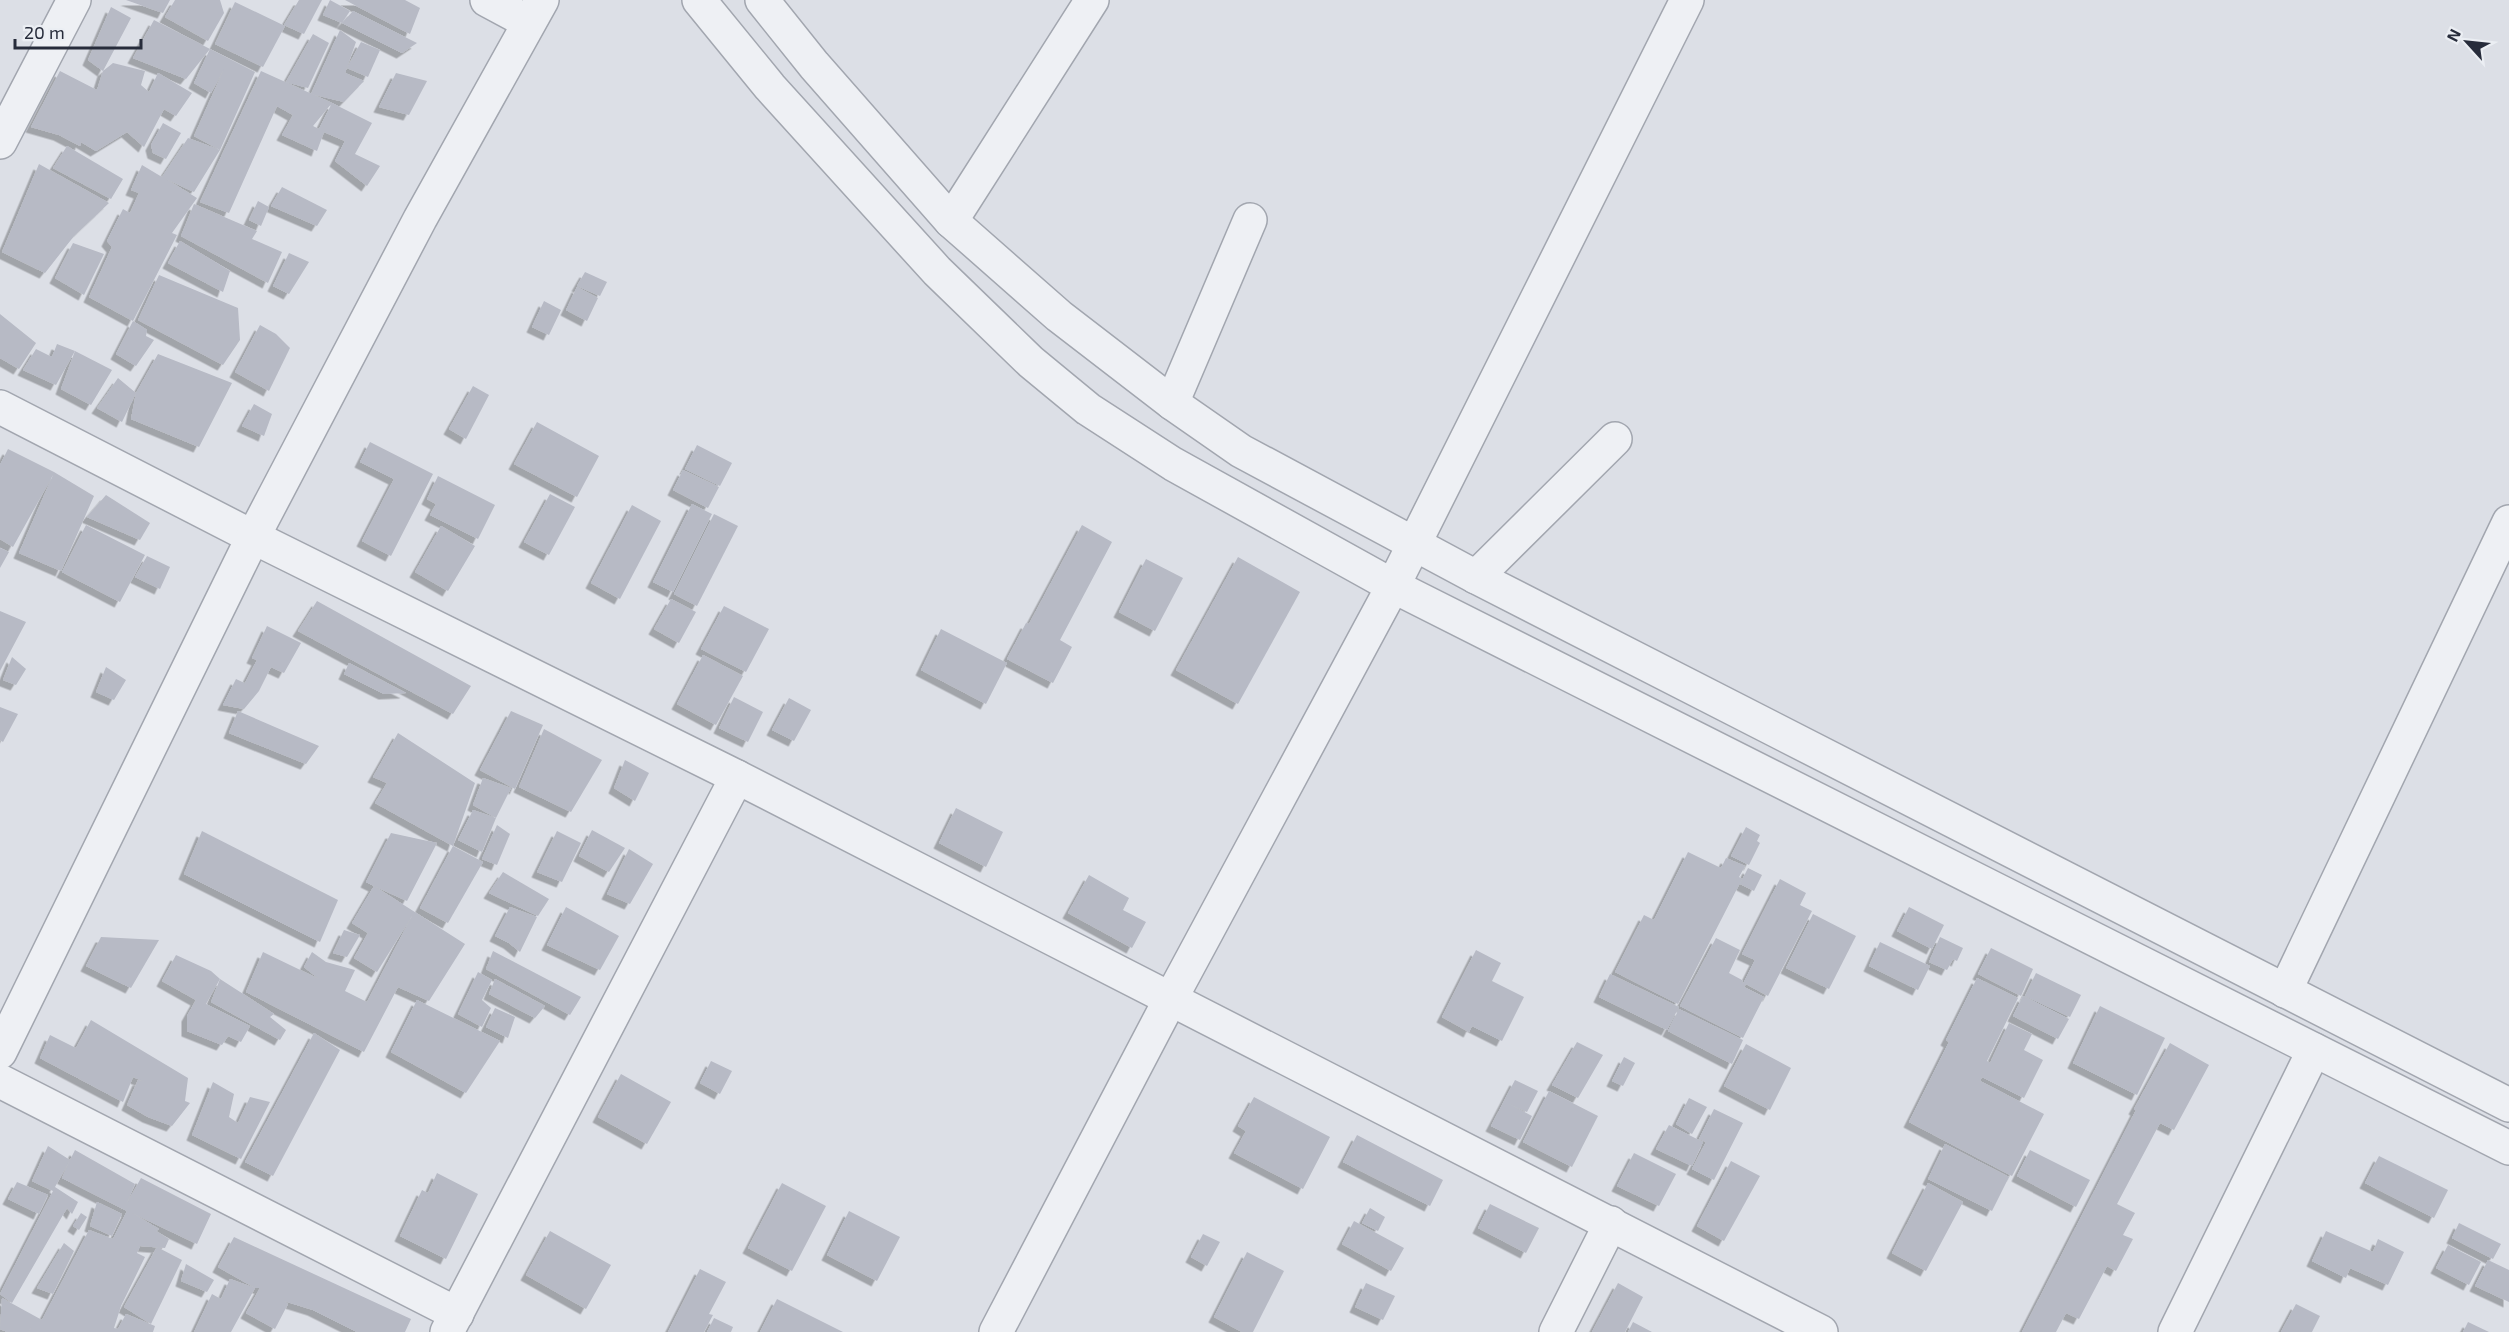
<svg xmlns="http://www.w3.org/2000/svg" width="2509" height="1332" font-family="'Exo 2',sans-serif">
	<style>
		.building { fill: #b7bac5; filter: url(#shadow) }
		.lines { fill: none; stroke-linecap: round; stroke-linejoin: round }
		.minor-casing { stroke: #a2a6af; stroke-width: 36 }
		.minor { stroke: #eef0f4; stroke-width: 33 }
	</style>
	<defs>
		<filter id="shadow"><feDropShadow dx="-5.5" dy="5.5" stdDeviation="0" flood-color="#0004"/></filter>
	</defs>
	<rect width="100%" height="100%" fill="#dcdfe6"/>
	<g class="building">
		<polygon points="126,0 170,0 163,13"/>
		<polygon points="175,0 220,0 224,13 208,41 165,17"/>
		<polygon points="299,0 322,0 304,34 284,25"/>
		<polygon points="330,0 350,11 342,23 323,15"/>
		<polygon points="345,0 405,0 420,8 410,34"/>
		<polygon points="235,2 285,26 263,67 215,44"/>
		<polygon points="111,7 131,18 103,71 113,63 145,71 141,85 149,92 158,73 192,93 176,116 164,109 144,147 127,132 96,151 81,142 80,146 59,135 31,127 60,71 97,90 103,71 88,60"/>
		<polygon points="353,11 417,43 402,53 342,23"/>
		<polygon points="154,20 210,49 186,79 133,58"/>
		<polygon points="340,30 356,42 345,73 364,81 344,102 311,94"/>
		<polygon points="313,34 329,43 308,88 286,82"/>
		<polygon points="361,42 380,50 368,77 347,68"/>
		<polygon points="210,49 255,72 220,150 194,192 166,179 197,198 172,233 177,235 133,321 89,297 112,247 107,241 123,209 130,213 139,193 131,190 142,165 162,177 188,138 220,150 194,136 224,69 211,93 194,83"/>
		<polygon points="261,71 332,103 313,126 319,129 332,103 372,123 355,154 380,166 367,186 335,161 345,141 324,132 317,151 282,135 293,115 277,106 229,213 200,202"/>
		<polygon points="396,73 427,81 409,115 379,107"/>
		<polygon points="163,123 181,133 166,159 153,153 151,145"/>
		<polygon points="67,146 123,179 111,199 53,168"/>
		<polygon points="39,164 109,203 74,236 45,273 2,252"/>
		<polygon points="282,187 327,210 317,226 271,206"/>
		<polygon points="258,201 269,207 261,226 249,220"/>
		<polygon points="194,204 257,231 252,239 282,252 268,283 181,236"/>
		<polygon points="180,241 230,271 223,292 168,263"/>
		<polygon points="73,243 104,254 84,295 55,278"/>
		<polygon points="289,253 309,262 289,294 273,286"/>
		<polygon points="585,272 607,282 600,296 577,286"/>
		<polygon points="159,275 238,308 240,340 223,365 138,320"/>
		<polygon points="577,287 598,298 587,321 566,310"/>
		<polygon points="544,301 561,310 549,335 532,327"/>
		<polygon points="0,314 36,343 19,369 0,358"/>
		<polygon points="133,321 147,330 146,336 154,340 136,366 116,354"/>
		<polygon points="260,325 276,334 290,348 269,391 235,372"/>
		<polygon points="57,344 75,351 56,385 23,370 36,349 52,357"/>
		<polygon points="75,351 112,370 91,405 61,389"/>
		<polygon points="158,354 232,383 199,447 131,419 136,393 122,422 97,408 118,378 136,393"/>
		<polygon points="473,386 489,395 466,439 449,429"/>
		<polygon points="254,404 272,414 264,436 242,426"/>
		<polygon points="537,422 599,456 577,497 514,464"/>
		<polygon points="370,442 433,474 391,556 362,541 394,479 360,462"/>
		<polygon points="697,445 732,463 720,486 685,469"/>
		<polygon points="8,449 54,472 94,496 61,571 19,553 53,475 13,547 0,539 0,465"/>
		<polygon points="683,470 719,487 708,508 673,490"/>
		<polygon points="438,476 495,505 478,539 430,515 436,504 427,499"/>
		<polygon points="550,494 575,507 549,555 524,542"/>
		<polygon points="106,495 150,523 140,540 87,517"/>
		<polygon points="692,504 712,514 673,592 653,582"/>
		<polygon points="632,505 661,521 620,599 591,583"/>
		<polygon points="714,514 738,526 697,606 674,594"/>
		<polygon points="86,525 145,555 120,602 62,572"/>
		<polygon points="1082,525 1112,542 1060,640 1072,647 1053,683 1007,659 1026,623 1029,624"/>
		<polygon points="441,526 475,546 448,591 415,572"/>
		<polygon points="0,548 9,552 0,568"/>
		<polygon points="147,556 170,567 160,589 135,577"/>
		<polygon points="1238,557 1300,592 1238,704 1176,670"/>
		<polygon points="1146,559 1183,578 1155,631 1119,612"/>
		<polygon points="671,599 696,612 679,643 654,629"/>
		<polygon points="317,601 471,686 453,714 298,631"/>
		<polygon points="724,606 769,629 746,672 701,649"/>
		<polygon points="0,611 26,622 0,671"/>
		<polygon points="267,626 301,643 284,673 271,667 259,691 244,709 223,705 236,679 251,686 245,683 257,660 252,658"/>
		<polygon points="941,629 1007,663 986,704 921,670"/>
		<polygon points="703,655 743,676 716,725 677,704"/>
		<polygon points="12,657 26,669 16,685 3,680"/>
		<polygon points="349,663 406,693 384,694 344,674"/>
		<polygon points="106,667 126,680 114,700 96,692"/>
		<polygon points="734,697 763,712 748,742 719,728"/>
		<polygon points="789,698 811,710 794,741 772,730"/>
		<polygon points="0,707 18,714 3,742 0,740"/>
		<polygon points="238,711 319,746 306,764 229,733"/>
		<polygon points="511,711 543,725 515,789 480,770"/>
		<polygon points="544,729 602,760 571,812 519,787"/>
		<polygon points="398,733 475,783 453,846 375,803 387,783 373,777"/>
		<polygon points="625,760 649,773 635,801 614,788"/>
		<polygon points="483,778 511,788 496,818 473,805"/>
		<polygon points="956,808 1003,832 986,867 939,843"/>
		<polygon points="473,810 496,818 482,852 458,840"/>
		<polygon points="497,825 510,834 497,865 482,859"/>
		<polygon points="1746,827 1760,835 1757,841 1760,843 1749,865 1731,856"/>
		<polygon points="592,830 625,848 609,872 579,856"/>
		<polygon points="202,831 338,900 320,942 184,874"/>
		<polygon points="557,831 581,843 562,882 537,872"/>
		<polygon points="391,833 437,843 407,901 374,886 465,944 429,1001 398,987 364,1052 246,992 263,952 319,979 304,967 312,952 326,962 355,970 345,991 367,1002 412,916 377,972 354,958 368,933 352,923 374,886 366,882"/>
		<polygon points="453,846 483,862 448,923 420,908"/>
		<polygon points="629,849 653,864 630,904 607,894"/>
		<polygon points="1688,852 1721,868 1726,858 1745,866 1739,877 1742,879 1678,1004 1615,972 1644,915 1654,920"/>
		<polygon points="1748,868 1762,875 1754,891 1740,884"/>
		<polygon points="503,872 549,899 538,916 489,893"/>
		<polygon points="1089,875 1129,898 1123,910 1146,922 1132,948 1068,913"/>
		<polygon points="1780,879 1806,893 1800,905 1812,911 1768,996 1746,984 1744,987 1764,997 1743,1038 1680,1006 1716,938 1740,950 1729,973 1742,980 1743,984 1755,960 1742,954"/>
		<polygon points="510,907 537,917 520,952 509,943 495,936"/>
		<polygon points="566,907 619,936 600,970 547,945"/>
		<polygon points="1909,907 1944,925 1932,949 1897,931"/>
		<polygon points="1813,914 1856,936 1829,989 1786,968"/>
		<polygon points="344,930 360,935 347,957 333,953"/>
		<polygon points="101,937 159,940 131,988 86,966"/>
		<polygon points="1940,937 1963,948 1957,961 1953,959 1947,970 1929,962"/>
		<polygon points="1880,942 1930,966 1918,990 1869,966"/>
		<polygon points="1991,948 2033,969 2021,996 1978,974"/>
		<polygon points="1476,950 1501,963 1492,981 1524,997 1502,1041 1472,1026 1469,1032 1442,1017"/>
		<polygon points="493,951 581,997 570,1015 486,969"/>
		<polygon points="176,955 211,971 220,979 206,1004 250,1026 241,1042 228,1036 222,1045 187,1031 187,1016 196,1000 162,981"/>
		<polygon points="478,972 492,980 482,1000 491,1008 482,1027 458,1014"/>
		<polygon points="2036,973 2081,995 2070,1017 2025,996"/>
		<polygon points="1610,974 1679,1007 1667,1030 1599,997"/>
		<polygon points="1977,978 2018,998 1987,1061 1990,1063 2009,1023 2032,1034 2024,1050 2043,1060 2024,1098 1982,1077 1980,1081 2044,1114 2012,1176 1909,1122 1949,1042 1946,1040"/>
		<polygon points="220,979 274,1014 270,1017 286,1030 280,1040 211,1002"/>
		<polygon points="495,979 545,1006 535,1018 489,994"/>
		<polygon points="2023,996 2069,1019 2058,1039 2013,1016"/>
		<polygon points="417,1000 500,1041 466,1093 391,1052"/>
		<polygon points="2100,1006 2165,1038 2137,1095 2073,1063"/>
		<polygon points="495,1008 515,1017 508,1038 486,1027"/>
		<polygon points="1679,1009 1743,1040 1732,1064 1668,1031"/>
		<polygon points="91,1020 188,1078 185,1101 190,1103 172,1126 148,1117 127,1105 138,1080 145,1082 133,1077 123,1102 40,1058 50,1035 76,1048"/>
		<polygon points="314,1033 340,1050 273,1176 245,1162"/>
		<polygon points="1577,1042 1603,1055 1578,1098 1552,1085"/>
		<polygon points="2170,1043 2209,1065 2174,1130 2160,1123 2117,1204 2135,1213 2123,1235 2133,1239 2116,1271 2107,1266 2079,1319 2066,1313 2056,1332 2022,1332 2136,1110 2134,1109"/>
		<polygon points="1746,1044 1791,1068 1770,1110 1724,1086"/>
		<polygon points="1624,1057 1635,1063 1623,1086 1612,1081"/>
		<polygon points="711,1061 732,1071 720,1094 700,1083"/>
		<polygon points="621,1074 671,1102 647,1144 598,1117"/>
		<polygon points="1515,1080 1538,1091 1527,1112 1507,1103 1532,1116 1520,1140 1491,1126"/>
		<polygon points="213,1082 234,1094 229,1117 238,1123 250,1097 270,1102 241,1159 192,1135"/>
		<polygon points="1549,1091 1598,1116 1572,1167 1523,1142"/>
		<polygon points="1254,1097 1330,1137 1303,1189 1234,1153 1246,1131 1238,1126"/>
		<polygon points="1689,1098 1707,1107 1692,1134 1676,1124"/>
		<polygon points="1714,1109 1743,1123 1714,1180 1692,1169 1706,1142 1699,1139"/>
		<polygon points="1669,1125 1703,1142 1692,1166 1656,1149"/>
		<polygon points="1357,1135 1443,1180 1430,1206 1343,1162"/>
		<polygon points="1945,1144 2009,1177 1992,1211 1928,1179"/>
		<polygon points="48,1146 70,1160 75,1150 135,1184 126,1205 141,1178 211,1214 197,1244 132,1213 159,1229 156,1231 169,1239 165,1248 140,1246 137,1253 145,1257 121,1306 114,1328 118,1329 126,1314 155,1326 153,1332 29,1332 32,1326 28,1332 7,1332 0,1329 2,1298 42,1320 89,1230 113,1239 127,1211 62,1178 70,1160 55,1187 78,1202 72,1214 67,1208 12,1303 0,1294 53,1191 32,1181"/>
		<polygon points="2030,1150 2090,1180 2076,1207 2017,1176"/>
		<polygon points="1634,1153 1676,1174 1659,1206 1617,1186"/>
		<polygon points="2379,1156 2448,1190 2434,1218 2365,1183"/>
		<polygon points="1731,1161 1760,1176 1724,1241 1697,1226"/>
		<polygon points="437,1173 478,1194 446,1259 400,1236 422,1190 428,1193"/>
		<polygon points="17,1182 48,1195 39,1214 8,1199"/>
		<polygon points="782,1183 826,1206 792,1271 748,1248"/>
		<polygon points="1928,1183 1963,1202 1926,1271 1892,1253"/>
		<polygon points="97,1202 122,1214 112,1236 90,1226"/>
		<polygon points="1490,1204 1539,1228 1526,1253 1478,1228"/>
		<polygon points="1370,1208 1385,1217 1378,1231 1362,1223"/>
		<polygon points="849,1211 900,1237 877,1281 827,1255"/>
		<polygon points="81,1213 87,1217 79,1230 73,1226"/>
		<polygon points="1354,1221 1404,1248 1391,1271 1342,1244"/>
		<polygon points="2459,1223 2501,1244 2493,1259 2452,1238"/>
		<polygon points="550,1231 611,1265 586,1309 526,1275"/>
		<polygon points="2326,1231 2373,1252 2378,1239 2404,1252 2388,1285 2350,1268 2346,1278 2312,1261"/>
		<polygon points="1203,1234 1220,1242 1207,1266 1191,1257"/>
		<polygon points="234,1237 411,1319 405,1332 357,1332 313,1310 284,1301 288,1304 275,1329 246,1313 260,1288 255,1288 218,1267"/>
		<polygon points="64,1243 74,1251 53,1294 37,1288"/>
		<polygon points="2448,1245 2481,1262 2469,1285 2436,1268"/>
		<polygon points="157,1247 182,1260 151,1324 124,1307"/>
		<polygon points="1247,1252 1284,1271 1253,1332 1242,1332 1214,1317"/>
		<polygon points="2488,1260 2509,1270 2509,1302 2475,1286"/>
		<polygon points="186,1264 214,1280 207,1292 181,1281"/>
		<polygon points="700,1269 726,1282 709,1314 713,1315 704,1332 668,1332"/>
		<polygon points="230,1279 255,1288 231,1332 194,1332 212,1294 221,1299"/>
		<polygon points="1366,1283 1395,1296 1383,1320 1355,1307"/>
		<polygon points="1618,1283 1643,1297 1625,1332 1592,1332"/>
		<polygon points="777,1299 843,1332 760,1332"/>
		<polygon points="2296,1304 2320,1316 2312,1332 2281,1332"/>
		<polygon points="714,1318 733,1327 731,1332 707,1332"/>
		<polygon points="1633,1322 1652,1332 1628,1332"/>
		<polygon points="2468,1322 2489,1332 2463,1332"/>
	</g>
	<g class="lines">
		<defs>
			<g id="minor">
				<polyline points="487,0 528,22"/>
				<polyline points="699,0 770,87 937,271 1031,362 1088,409 1173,464 1393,586 2509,1148"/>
				<polyline points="762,0 814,65 951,221 1059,316 1172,403 1241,451 1476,577 2509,1105"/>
				<polyline points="0,142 74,0"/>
				<polyline points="951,221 1092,0"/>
				<polyline points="1172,403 1250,220"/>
				<polyline points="0,407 253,537 737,777 1821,1332"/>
				<polyline points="1476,577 1615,439"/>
				<polyline points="2285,991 2509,522"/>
				<polyline points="0,1052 253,537 420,219 542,0"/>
				<polyline points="0,1081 457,1314"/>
				<polyline points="447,1332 737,777"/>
				<polyline points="996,1332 1170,1000 1393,586 1687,0"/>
				<polyline points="1556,1332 1611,1223"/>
				<polyline points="2175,1332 2314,1050"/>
			</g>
		</defs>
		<use href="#minor" class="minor-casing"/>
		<use href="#minor" class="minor"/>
	</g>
	<g transform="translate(2467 42) rotate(297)" stroke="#ebeef3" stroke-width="4.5" paint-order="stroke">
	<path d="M0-4.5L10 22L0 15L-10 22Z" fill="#272c3b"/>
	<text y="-9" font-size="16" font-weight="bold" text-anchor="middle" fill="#272c3b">N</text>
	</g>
	<path d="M15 39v9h126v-9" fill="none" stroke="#272c3b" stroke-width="3"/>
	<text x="24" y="39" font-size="18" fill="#272c3b" stroke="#ebeef3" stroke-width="4.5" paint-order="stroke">20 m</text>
</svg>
